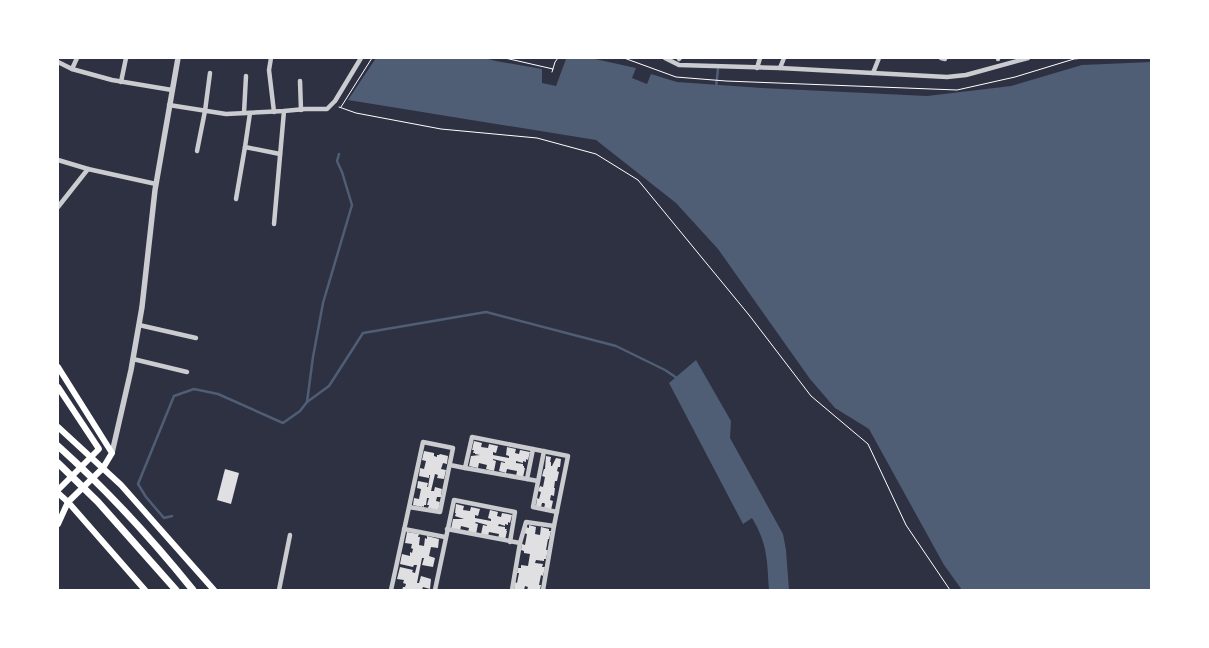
<svg xmlns="http://www.w3.org/2000/svg" width="1209" height="648" font-family="'DejaVu Sans',sans-serif">
	<style>
		.water { fill: #4f5d75 }
		.lines { fill: none; stroke-linecap: round; stroke-linejoin: round }
		.stream { stroke: #4f5d75; stroke-width: 2.5 }
		.building { fill: #e0e0e3 }
		.path { stroke: #fff; stroke-width: 1 }
		.minor { stroke: #caccd0; stroke-width: 4.5 }
		.tertiary { stroke: #caccd0; stroke-width: 5.5 }
		.secondary { stroke: #fff; stroke-width: 6 }
		.trunk { stroke: #fff; stroke-width: 7 }
	</style>
	<rect width="100%" height="100%" fill="#2d3142"/>
	<g class="water">
		<polygon points="376,58 436,58 455,59 458,58 484,58 496,61 542,69 542,83 556,86 566,59 595,59 636,68 632,78 647,84 651,74 677,82 762,88 927,96 1011,86 1082,65 1151,62 1151,590 962,590 944,565 869,429 835,408 810,379 718,249 676,203 596,140 348,100"/>
		<path d="M696,360L731,421L730,438L783,534L786,550L789,590H769C767,562 768,544 752,518L743,524L669,383Z"/>
	</g>
	<g class="lines">
		<g class="stream">
			<polyline points="716,87 718,69"/>
			<polyline points="307,402 329,386 363,333 486,312 616,346 665,370 677,378"/>
			<polyline points="172,516 164,518 146,497 138,484 174,396 194,389 218,394 283,423 300,411 307,402 313,357 323,303 352,205 342,172 337,161 339,154"/>
		</g>
	</g>
	<g class="building">
		<polygon points="474,441 482,443 481,447 488,448 489,444 498,446 496,453 493,452 493,455 509,458 509,456 506,455 507,447 516,449 515,453 519,454 520,450 530,452 528,460 526,459 526,462 523,461 523,463 516,461 516,463 523,464 523,466 524,466 524,468 525,468 523,477 516,476 517,471 507,469 506,473 499,471 501,462 505,463 505,462 493,459 493,460 496,461 494,471 486,469 487,465 479,463 478,468 469,466 471,456 480,455 475,454 475,453 473,453 474,450 472,450"/>
		<polygon points="424,451 434,453 434,456 437,457 437,455 439,455 440,454 448,456 447,464 443,463 441,469 446,470 444,479 437,478 438,475 435,474 431,491 434,491 435,487 442,489 441,497 437,497 436,501 440,502 438,512 430,510 431,508 428,508 429,505 427,505 429,498 427,498 426,505 424,505 424,507 422,506 422,507 413,505 414,498 419,499 421,489 417,488 418,481 428,483 427,487 428,487 430,475 429,475 429,478 419,476 420,468 424,469 426,461 422,460"/>
		<polygon points="546,456 551,457 550,462 551,462 551,466 552,466 556,458 561,459 560,467 558,467 557,471 559,472 557,481 555,481 554,488 555,488 554,496 551,495 550,500 553,501 551,510 544,508 545,504 544,503 542,503 541,507 536,506 537,498 539,499 541,492 538,491 540,486 543,487 545,477 542,476 544,469 545,469"/>
		<polygon points="225,469 239,473 231,504 217,500"/>
		<polygon points="456,504 464,506 463,510 470,511 471,507 480,509 478,516 475,515 475,518 491,521 491,519 488,518 490,510 498,512 497,516 501,517 502,513 512,515 510,523 508,522 508,525 505,524 505,526 499,524 498,526 505,527 505,529 507,529 506,531 507,531 505,540 498,539 499,534 489,532 488,536 481,534 483,525 487,526 487,525 476,522 475,523 478,524 476,534 468,532 469,528 461,526 460,531 451,529 453,519 464,519 455,516 456,513 455,513"/>
		<polygon points="529,525 536,527 535,534 540,535 541,527 549,529 549,531 551,531 549,539 548,539 546,550 548,550 546,559 544,559 544,561 536,560 535,563 543,564 542,567 545,567 543,576 541,575 539,585 541,585 540,590 527,590 528,587 525,586 524,590 514,590 515,582 517,583 519,573 517,573 518,568 521,568 521,565 528,566 530,554 524,553 524,551 521,550 522,544 525,545 527,534 524,533 526,527 529,528"/>
		<polygon points="407,532 419,534 418,537 420,537 419,545 424,546 425,538 427,539 427,536 439,539 438,548 431,547 429,556 435,558 433,567 422,565 424,558 422,558 417,583 419,583 421,576 431,579 430,589 423,587 422,590 402,590 403,587 405,587 406,584 403,583 404,580 397,579 400,567 413,570 412,572 415,573 417,565 414,565 413,567 400,564 402,554 410,556 410,552 412,553 413,549 411,548 412,544 405,543"/>
	</g>
	<g class="lines">
		<g class="path">
			<polyline points="505,58 553,69"/>
			<polyline points="624,58 676,77 726,81 957,90 1015,77 1074,59 1085,58"/>
			<polyline points="552,72 555,62 558,58"/>
			<polyline points="339,107 356,113 441,129 537,138 596,154 638,180 749,315 811,396 868,444 906,525 950,590"/>
			<polyline points="341,107 372,58"/>
		</g>
		<g class="minor">
			<polyline points="271,58 269,70 274,112"/>
			<polyline points="665,58 679,65 780,68 947,77 966,75 1028,58"/>
			<polyline points="941,58 945,59"/>
			<polyline points="679,59 680,58"/>
			<polyline points="998,59 998,58"/>
			<polyline points="58,62 72,69 112,80 172,90"/>
			<polyline points="757,68 760,58"/>
			<polyline points="780,68 784,58"/>
			<polyline points="72,69 77,58"/>
			<polyline points="873,73 879,58"/>
			<polyline points="300,81 301,110"/>
			<polyline points="121,82 126,58"/>
			<polyline points="169,105 226,114 284,111 305,109 327,109 335,101 361,58"/>
			<polyline points="244,113 246,76"/>
			<polyline points="250,113 245,147 280,154"/>
			<polyline points="197,151 205,111 210,73"/>
			<polyline points="58,160 88,169"/>
			<polyline points="236,199 245,147"/>
			<polyline points="58,207 88,169 156,184"/>
			<polyline points="274,224 284,111"/>
			<polyline points="139,325 196,338"/>
			<polyline points="133,359 187,372"/>
			<polyline points="533,449 527,479 538,481"/>
			<polyline points="544,451 533,507 557,512"/>
			<polyline points="450,465 465,468 472,437 568,456 554,526 543,590"/>
			<polyline points="465,468 527,479"/>
			<polyline points="404,529 445,537"/>
			<polyline points="447,529 520,543 512,590"/>
			<polyline points="520,543 526,522 554,526"/>
			<polyline points="279,590 290,535"/>
			<path d="M391,590C402,541 412,492 423,442L453,448L440,512L409,507"/>
			<polyline points="435,590 454,500 515,512 510,542"/>
		</g>
		<polyline class="tertiary" points="112,453 131,370 142,307 155,190 178,58"/>
		<g class="secondary">
			<polyline points="58,367 112,453 103,468 68,502 58,524"/>
			<polyline points="58,387 99,449 58,490"/>
			<polyline points="58,427 121,485 214,590"/>
			<polyline points="58,493 68,502 145,590"/>
		</g>
		<g class="trunk">
			<path d="M58,446C107,490 152,539 193,590"/>
			<polyline points="58,463 98,502 176,590"/>
		</g>
	</g>
	<rect width="1209" height="648" fill="none" stroke="#ffffff" stroke-width="118"/>
</svg>
